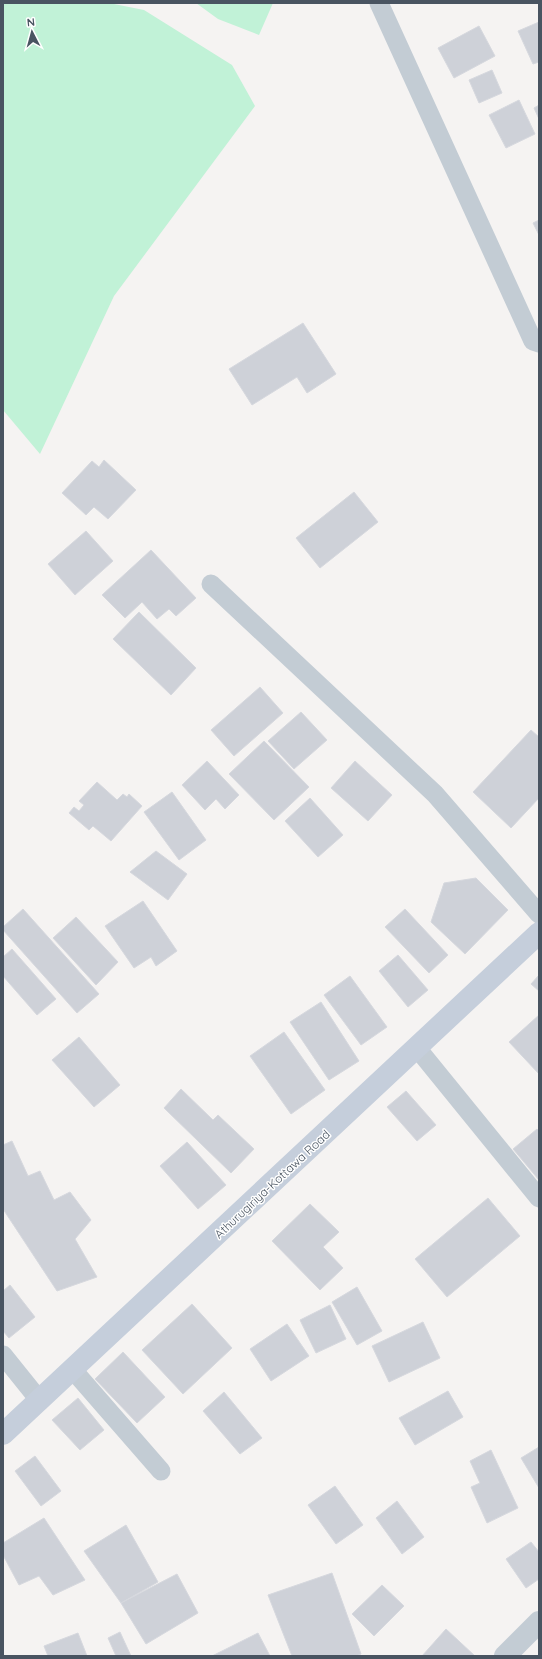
<svg xmlns="http://www.w3.org/2000/svg" width="542" height="1659" font-family="Quicksand,sans-serif">
	<style>
		.green { fill: #c1f2d7 }
		.building { fill: #ced1d8; stroke: #d6d8de }
		.lines { fill: none; stroke-linecap: round; stroke-linejoin: round }
		.minor { stroke: #c3ccd4; stroke-width: 19 }
		.tertiary { stroke: #c3ccd4; stroke-width: 22 }
		.secondary { stroke: #c5cedb; stroke-width: 22 }
		.labels { text-anchor: middle; dominant-baseline: central; stroke-width: 3; stroke-linejoin: round; paint-order: stroke }
		.street-label { font-size: 12px; fill: #495461; stroke: #fff }
	</style>
	<rect width="100%" height="100%" fill="#f5f3f2"/>
	<g class="green">
		<polygon points="3,3 109,3 144,10 232,65 255,106 114,296 40,454 3,410"/>
		<polygon points="196,3 273,3 259,35 218,19"/>
	</g>
	<g class="building">
		<polygon points="539,22 539,62 533,64 518,31"/>
		<polygon points="479,26 495,56 454,78 438,48"/>
		<polygon points="492,70 502,93 479,103 469,80"/>
		<polygon points="519,100 535,134 506,148 489,115"/>
		<polygon points="539,105 539,119 534,108"/>
		<polygon points="539,220 539,235 533,223"/>
		<polygon points="303,323 336,374 307,393 297,377 252,405 229,369"/>
		<polygon points="104,460 136,490 108,519 94,507 86,515 62,493 92,461 99,467"/>
		<polygon points="354,492 378,522 320,568 296,538"/>
		<polygon points="86,531 113,561 75,595 48,564"/>
		<polygon points="151,550 196,598 176,616 169,609 157,619 142,602 125,618 102,595"/>
		<polygon points="139,612 196,668 171,695 113,639"/>
		<polygon points="260,687 283,713 234,756 211,730"/>
		<polygon points="301,712 327,740 294,769 268,741"/>
		<polygon points="531,730 539,737 539,798 511,828 473,792"/>
		<polygon points="264,741 309,787 274,820 229,774"/>
		<polygon points="207,761 239,795 225,809 216,799 205,810 182,785"/>
		<polygon points="355,761 392,795 368,821 331,788"/>
		<polygon points="97,782 117,800 123,794 127,797 129,794 142,806 111,841 93,826 89,830 69,813 74,807 79,811 84,805 79,801"/>
		<polygon points="172,792 206,840 179,860 144,812"/>
		<polygon points="310,798 343,835 318,857 285,821"/>
		<polygon points="156,851 187,874 168,900 130,872"/>
		<polygon points="476,878 508,910 465,954 431,922 444,883"/>
		<polygon points="143,901 177,951 156,966 151,957 134,968 105,926"/>
		<polygon points="23,909 99,994 77,1013 3,930 3,927"/>
		<polygon points="405,909 448,955 429,973 385,927"/>
		<polygon points="76,917 118,962 96,985 53,938"/>
		<polygon points="12,949 56,999 37,1015 3,976 3,957"/>
		<polygon points="398,955 428,990 408,1007 379,971"/>
		<polygon points="539,975 539,991 531,984"/>
		<polygon points="350,976 387,1027 361,1045 324,995"/>
		<polygon points="321,1002 359,1061 329,1080 290,1022"/>
		<polygon points="539,1015 539,1074 509,1042"/>
		<polygon points="284,1032 325,1090 291,1114 250,1056"/>
		<polygon points="79,1037 120,1085 94,1107 52,1060"/>
		<polygon points="181,1089 213,1120 218,1115 254,1149 231,1173 164,1108"/>
		<polygon points="406,1091 436,1125 417,1141 387,1107"/>
		<polygon points="537,1129 539,1131 539,1180 513,1149"/>
		<polygon points="12,1141 28,1176 40,1171 54,1200 70,1192 91,1220 75,1239 97,1277 57,1291 3,1209 3,1145"/>
		<polygon points="187,1142 226,1185 198,1209 160,1166"/>
		<polygon points="488,1198 520,1236 447,1297 415,1259"/>
		<polygon points="310,1204 339,1232 323,1247 343,1268 320,1290 272,1241"/>
		<polygon points="10,1285 35,1317 9,1338 3,1331 3,1291"/>
		<polygon points="357,1287 382,1331 357,1345 332,1302"/>
		<polygon points="192,1304 232,1348 183,1394 142,1350"/>
		<polygon points="330,1305 346,1339 316,1353 300,1320"/>
		<polygon points="423,1322 440,1358 389,1382 372,1346"/>
		<polygon points="287,1324 309,1356 271,1381 250,1349"/>
		<polygon points="123,1352 165,1397 137,1423 95,1379"/>
		<polygon points="448,1391 463,1417 415,1445 399,1418"/>
		<polygon points="224,1392 262,1438 240,1454 203,1411"/>
		<polygon points="78,1398 104,1430 80,1450 52,1420"/>
		<polygon points="539,1447 539,1488 521,1458"/>
		<polygon points="491,1450 518,1508 487,1523 471,1487 480,1483 470,1461"/>
		<polygon points="35,1456 61,1491 41,1506 15,1471"/>
		<polygon points="335,1486 363,1525 336,1544 308,1505"/>
		<polygon points="397,1501 424,1537 402,1554 376,1518"/>
		<polygon points="44,1518 85,1580 53,1595 39,1576 19,1585 3,1555 3,1543"/>
		<polygon points="126,1525 158,1582 121,1603 84,1551"/>
		<polygon points="531,1542 539,1552 539,1579 526,1588 506,1559"/>
		<polygon points="332,1573 361,1654 356,1656 292,1656 268,1595"/>
		<polygon points="177,1574 198,1613 146,1644 121,1603"/>
		<polygon points="382,1585 404,1606 374,1636 352,1614"/>
		<polygon points="446,1629 475,1656 422,1656"/>
		<polygon points="120,1632 131,1656 116,1656 108,1638"/>
		<polygon points="78,1633 87,1656 48,1656 44,1646"/>
		<polygon points="258,1633 270,1656 212,1656"/>
	</g>
	<g class="lines">
		<g class="minor">
			<polyline points="379,3 533,341 539,343"/>
			<polyline points="211,584 435,794 539,914"/>
			<polyline points="417,1048 539,1198"/>
			<polyline points="3,1355 40,1401"/>
			<polyline points="73,1370 161,1471"/>
		</g>
		<polyline class="tertiary" points="505,1656 539,1622"/>
		<polyline class="secondary" points="3,1434 539,933"/>
	</g>
	<g class="labels">
		<g class="street-label">
			<text transform="translate(272 1184) rotate(-43)">Athurugiriya-Kottawa Road</text>
		</g>
	</g>
	<rect width="542" height="1659" fill="none" stroke="#495461" stroke-width="8"/>
	<g transform="translate(32 32) rotate(354)" stroke="#ffffff" stroke-width="3" paint-order="stroke">
	<path d="M0-3L7 15L0 10L-7 15Z" fill="#495461"/>
	<text y="-6" font-size="11" font-weight="bold" text-anchor="middle" fill="#495461">N</text>
	</g>
</svg>
